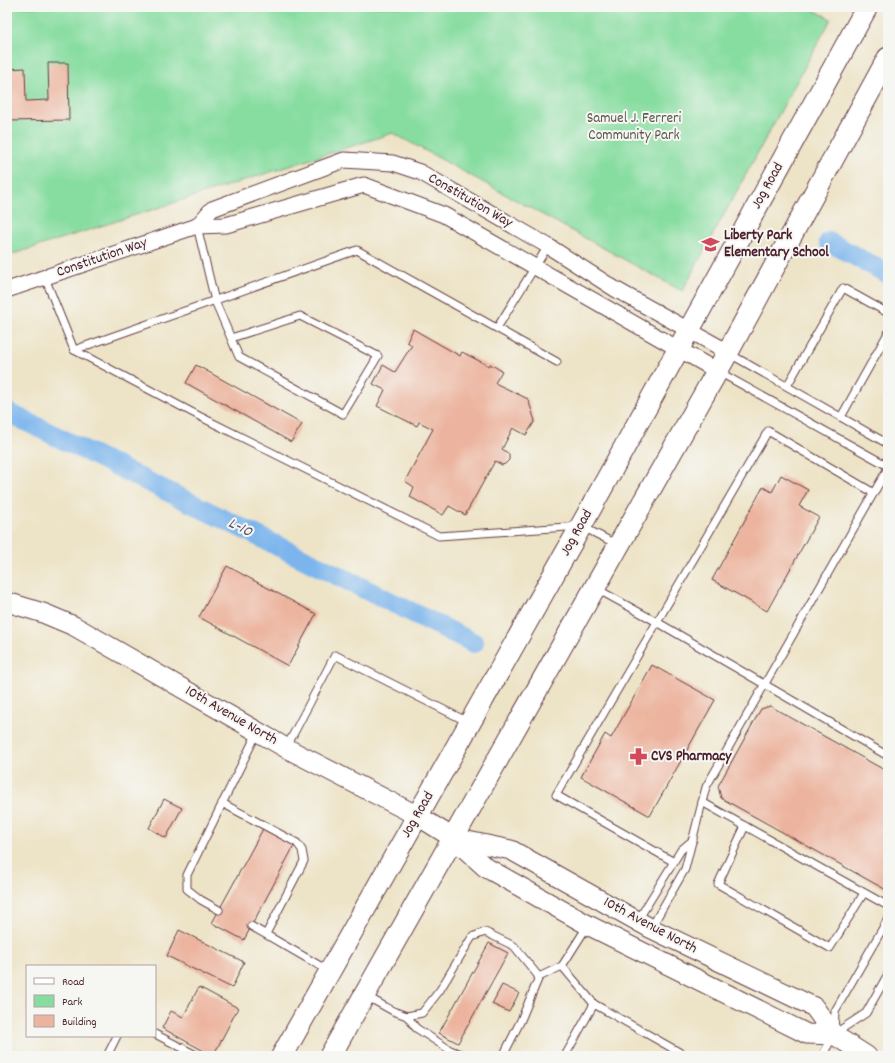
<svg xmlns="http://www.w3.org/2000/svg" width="895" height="1063" font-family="Dekko,sans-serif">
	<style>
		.green { fill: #87dda0; stroke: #687e66 }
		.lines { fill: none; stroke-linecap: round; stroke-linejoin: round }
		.canal { stroke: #7cb5ed; stroke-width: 20 }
		.building { fill: #ecb49e }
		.service-casing { stroke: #623c42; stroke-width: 9 }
		.minor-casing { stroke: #623c42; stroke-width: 17 }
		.tertiary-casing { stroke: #623c42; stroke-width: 21 }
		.secondary-casing { stroke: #623c42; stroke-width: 23 }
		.service { stroke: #fff; stroke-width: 7 }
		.minor { stroke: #fff; stroke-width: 15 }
		.tertiary { stroke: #fff; stroke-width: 19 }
		.secondary { stroke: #fff; stroke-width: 21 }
		.labels { text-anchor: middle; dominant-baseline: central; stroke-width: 4; stroke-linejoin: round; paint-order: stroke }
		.park-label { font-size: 15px; fill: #5c584e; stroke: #f6f6f2 }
		.street-label { font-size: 15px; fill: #4a1f2b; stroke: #f6f6f2 }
		.poi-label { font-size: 15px; font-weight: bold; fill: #4a1f2b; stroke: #f6f6f2; text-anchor: start }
		.water-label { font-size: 16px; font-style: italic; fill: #5c546f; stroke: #f6f6f2 }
	</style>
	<rect width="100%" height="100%" fill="#f6f6f2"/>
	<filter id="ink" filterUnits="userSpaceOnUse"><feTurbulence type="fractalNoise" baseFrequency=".025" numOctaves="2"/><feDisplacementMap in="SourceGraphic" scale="8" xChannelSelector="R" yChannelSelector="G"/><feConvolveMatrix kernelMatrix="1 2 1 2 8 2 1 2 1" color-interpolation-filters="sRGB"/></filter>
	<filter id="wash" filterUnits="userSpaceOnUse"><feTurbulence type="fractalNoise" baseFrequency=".012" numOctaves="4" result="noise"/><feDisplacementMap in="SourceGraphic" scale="16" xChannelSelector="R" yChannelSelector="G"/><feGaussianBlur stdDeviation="0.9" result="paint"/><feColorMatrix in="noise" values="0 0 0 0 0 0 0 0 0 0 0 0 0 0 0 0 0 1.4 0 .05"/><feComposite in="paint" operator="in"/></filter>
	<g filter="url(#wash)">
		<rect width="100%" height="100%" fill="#ede3c6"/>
		<polygon class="green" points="7,7 808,7 831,19 682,291 393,133 7,256"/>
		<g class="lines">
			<g class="canal">
				<polyline points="829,242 888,274"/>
				<polyline points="7,412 474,643"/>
			</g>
		</g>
		<g id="blocks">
			<g class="building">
				<polygon points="48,63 68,63 69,120 7,121 7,69 25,68 26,101 49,100"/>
				<polygon points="413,329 460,356 462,352 489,366 490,364 502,371 495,383 528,399 535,421 526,435 513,428 502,449 509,454 509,460 505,464 502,465 495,461 465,515 449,506 443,515 410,497 414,487 405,481 433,429 419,422 417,426 377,406 385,390 373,384 383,365 395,372 412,345 407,342"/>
				<polygon points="196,365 302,424 291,442 186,383"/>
				<polygon points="781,475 808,490 799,506 819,517 767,611 712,580 763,487 772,492"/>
				<polygon points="227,566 316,614 288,666 199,617"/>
				<polygon points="652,665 715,700 650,816 581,777 605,734 611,738"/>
				<polygon points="770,706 888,772 888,891 721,798 718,786 761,709"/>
				<polygon points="164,799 182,808 166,838 149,828"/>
				<polygon points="264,827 295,844 244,940 212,923"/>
				<polygon points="179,930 244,962 232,988 167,956"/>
				<polygon points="489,943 508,953 458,1043 439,1033"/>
				<polygon points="502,985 519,993 509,1012 492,1004"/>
				<polygon points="199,987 238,1008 213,1056 162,1028 171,1011 183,1017"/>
			</g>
		</g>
	</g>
	<g filter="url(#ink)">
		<use href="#blocks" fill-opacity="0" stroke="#623c42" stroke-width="1"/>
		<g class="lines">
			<defs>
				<g id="service">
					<polyline points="197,226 215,301 239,357 343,414 378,356 300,316 231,338"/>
					<polyline points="45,278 74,350 357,250 557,362"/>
					<polyline points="497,328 548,246"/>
					<polyline points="74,350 201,417 439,536 581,526 618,545"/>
					<polyline points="730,354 888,444"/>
					<polyline points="719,372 888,466"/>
					<polyline points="787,386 843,288 888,313"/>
					<polyline points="841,417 888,333"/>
					<polyline points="597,589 657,622 768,431 874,493"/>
					<polyline points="286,748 335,655 468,722"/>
					<polyline points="702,802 888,906"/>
					<polyline points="222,803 297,843 302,850 304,861 266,934"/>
					<polyline points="745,826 718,884 830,948 864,893"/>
					<polyline points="674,862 556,795 657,622 888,756"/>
					<polyline points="219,910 201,900 187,889 187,875 257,733"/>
					<polyline points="638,920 681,850 693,840"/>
					<polyline points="251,926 329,971"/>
					<polyline points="651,928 685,869 706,787 888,468"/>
					<polyline points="562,966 594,1004"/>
					<polyline points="539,977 562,966 588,925"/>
					<polyline points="366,996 393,1011 407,1016 416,1028 450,1050 465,1056"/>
					<polyline points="407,1016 422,1013 440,990 472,937 485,932 514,946 539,977 521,1020 503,1056"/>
					<polyline points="155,1034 198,1056"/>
					<polyline points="834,1034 866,1013 888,974"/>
					<polyline points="107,1056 117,1036"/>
					<polyline points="565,1056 594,1004 686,1056"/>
					<polyline points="822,1056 834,1035 835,1011 888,919"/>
				</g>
				<g id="minor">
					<polyline points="197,226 212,209 344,160 393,163 420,172 548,246 615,289 728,352"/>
					<polyline points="7,290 197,226 226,225 364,185 444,215 717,371"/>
				</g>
				<g id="tertiary">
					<polyline points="7,602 43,613 74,626 286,748 418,816 453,838 485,867 588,925 807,1034 834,1035"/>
					<polyline points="453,838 511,850 650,928 814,1007 834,1035 867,1056"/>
				</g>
				<g id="secondary">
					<polyline points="282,1056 581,526 867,7"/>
					<polyline points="330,1056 728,352 888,58"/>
				</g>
			</defs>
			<use href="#service" class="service-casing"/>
			<use href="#minor" class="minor-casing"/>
			<use href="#tertiary" class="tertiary-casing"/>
			<use href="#secondary" class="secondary-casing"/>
			<use href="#service" class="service"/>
			<use href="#minor" class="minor"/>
			<use href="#tertiary" class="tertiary"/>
			<use href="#secondary" class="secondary"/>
		</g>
	</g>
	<defs>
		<symbol id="school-bare" viewBox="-9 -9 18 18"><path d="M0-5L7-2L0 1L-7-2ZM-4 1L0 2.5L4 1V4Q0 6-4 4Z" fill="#d1495b" stroke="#f6f6f2" stroke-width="2.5" paint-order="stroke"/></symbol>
		<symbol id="pharmacy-bare" viewBox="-9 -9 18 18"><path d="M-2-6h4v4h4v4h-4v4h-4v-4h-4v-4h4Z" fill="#d1495b" stroke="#f6f6f2" stroke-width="2.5" paint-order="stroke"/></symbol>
	</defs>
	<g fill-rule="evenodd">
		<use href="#school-bare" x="698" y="232" width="25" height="25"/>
		<use href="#pharmacy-bare" x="626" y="744" width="25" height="25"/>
	</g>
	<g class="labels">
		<g class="park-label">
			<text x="634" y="119">Samuel J. Ferreri<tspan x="634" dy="17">Community Park</tspan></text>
		</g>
		<g class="street-label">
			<text transform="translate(768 186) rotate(-61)">Jog Road</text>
			<text transform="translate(470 201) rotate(30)">Constitution Way</text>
			<text transform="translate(102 258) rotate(-19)">Constitution Way</text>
			<text transform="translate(577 533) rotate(-61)">Jog Road</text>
			<text transform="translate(231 716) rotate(30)">10th Avenue North</text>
			<text transform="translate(418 815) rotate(-60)">Jog Road</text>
			<text transform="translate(650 926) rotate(28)">10th Avenue North</text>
		</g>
		<g class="poi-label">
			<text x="724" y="236">Liberty Park<tspan x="724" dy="17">Elementary School</tspan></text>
			<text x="651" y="757">CVS Pharmacy</text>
		</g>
		<g class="water-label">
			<text transform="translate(240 528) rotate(26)">L-10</text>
		</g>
	</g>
	<rect width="895" height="1063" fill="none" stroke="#f6f6f2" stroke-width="24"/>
	<rect x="26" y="965" width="130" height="72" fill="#f6f6f2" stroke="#b1a0a2"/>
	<rect x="34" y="978" width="20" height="6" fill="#ffffff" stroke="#b1a0a2"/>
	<text x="62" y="985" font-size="12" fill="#4a1f2b">Road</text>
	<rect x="34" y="995" width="20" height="12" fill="#87dda0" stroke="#b1a0a2"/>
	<text x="62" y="1005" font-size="12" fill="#4a1f2b">Park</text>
	<rect x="34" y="1015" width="20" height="12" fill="#ecb49e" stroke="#b1a0a2"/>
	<text x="62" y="1025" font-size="12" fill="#4a1f2b">Building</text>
</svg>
